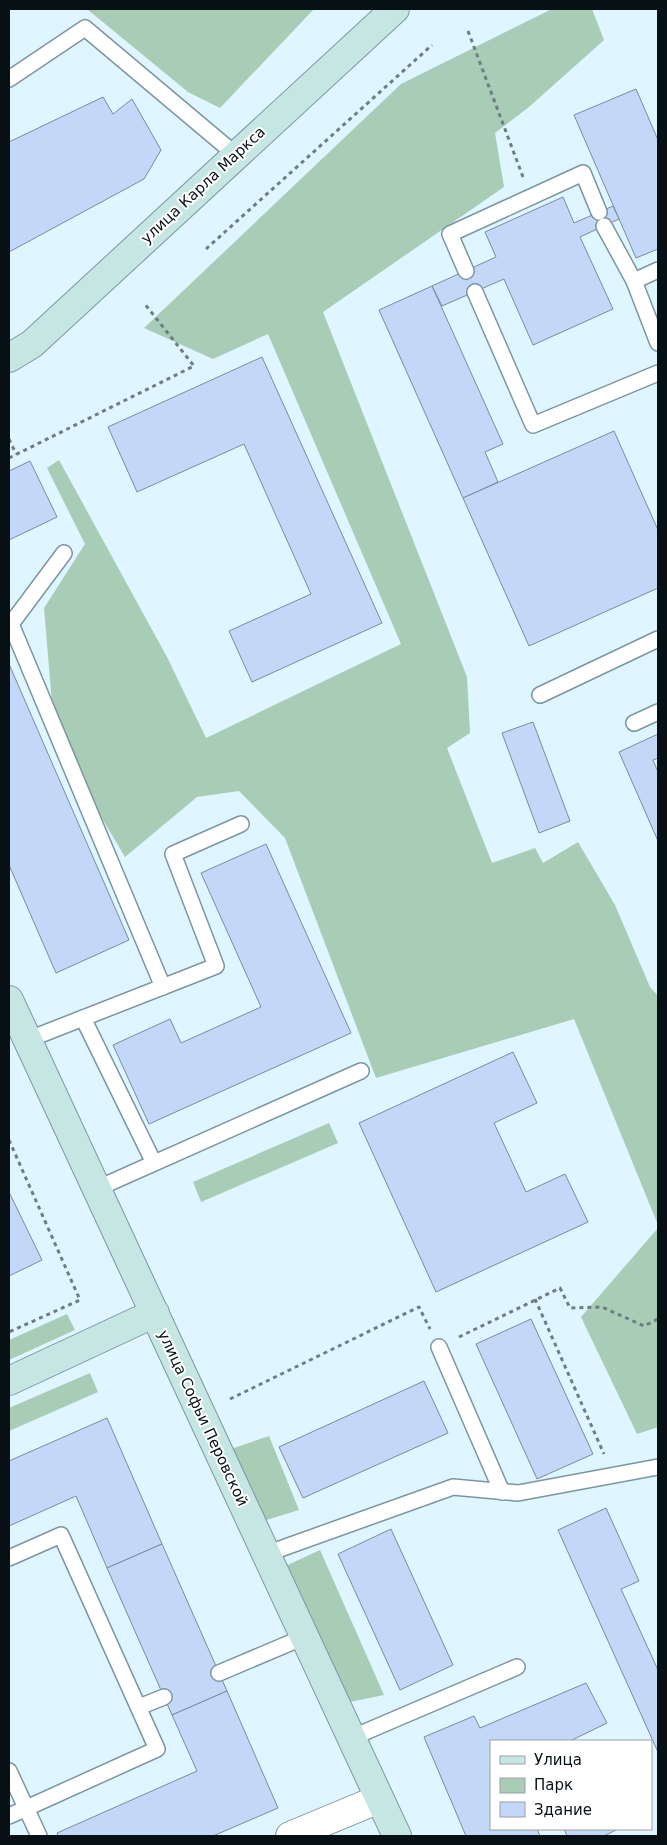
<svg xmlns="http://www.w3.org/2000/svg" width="667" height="1845" font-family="'DejaVu Sans',sans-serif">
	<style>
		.green { fill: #a8ccb5 }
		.building { fill: #c3d8f9; stroke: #7d899d }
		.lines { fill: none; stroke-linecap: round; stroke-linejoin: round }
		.lane-casing { stroke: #7c96a1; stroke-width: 18 }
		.street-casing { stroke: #7c96a1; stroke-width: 30 }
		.secondary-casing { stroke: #7c96a1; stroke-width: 30 }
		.path { stroke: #6e7d84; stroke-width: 3; stroke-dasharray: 4 4; stroke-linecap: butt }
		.lane { stroke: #fff; stroke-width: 15 }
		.street { stroke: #fff; stroke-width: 28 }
		.secondary { stroke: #c6e6e4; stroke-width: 28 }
		.labels { text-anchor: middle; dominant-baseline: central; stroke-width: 4; stroke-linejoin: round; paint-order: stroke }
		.street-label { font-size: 15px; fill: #071115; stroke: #fff }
	</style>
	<rect width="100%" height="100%" fill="#dff5ff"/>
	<g class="green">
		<polygon points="87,9 314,9 220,108 188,92"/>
		<polygon points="552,9 592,9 604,40 529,107 495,133 504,187 323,312 467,677 470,733 447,748 492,863 535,848 543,863 578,842 615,905 650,987 658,996 658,1225 574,1019 376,1078 285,838 239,791 197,797 125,857 55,739 44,608 85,544 47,468 59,460 167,657 206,738 401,644 268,334 213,359 144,328 401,84"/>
		<polygon points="329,1123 338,1143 201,1202 193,1182"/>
		<polygon points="658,1228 658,1427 637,1434 581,1317"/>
		<polygon points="67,1314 75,1330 9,1360 9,1340"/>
		<polygon points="90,1373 98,1392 9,1431 9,1408"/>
		<polygon points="269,1436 299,1510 263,1521 228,1450"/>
		<polygon points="320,1550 384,1695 340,1704 281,1568"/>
	</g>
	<g class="building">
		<polygon points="636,89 658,140 658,249 636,258 574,115"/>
		<polygon points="103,97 113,114 132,99 161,150 144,179 9,252 9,142"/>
		<polygon points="563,197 574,223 613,206 619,219 580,237 613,309 533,345 504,279 442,306 432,286 496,257 485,232"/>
		<polygon points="432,286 503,444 485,452 498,482 463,498 379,310"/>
		<polygon points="262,357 382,623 252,682 229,631 311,594 244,444 137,492 108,427"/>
		<polygon points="614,431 658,530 658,588 529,646 463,498"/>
		<polygon points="30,461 57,517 9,540 9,471"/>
		<polygon points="9,664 129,940 56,973 9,865"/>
		<polygon points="533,722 570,821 539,833 502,733"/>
		<polygon points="658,734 658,758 653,760 658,772 658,841 619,752"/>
		<polygon points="266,844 351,1033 149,1124 113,1045 170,1019 181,1043 261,1007 201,873"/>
		<polygon points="513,1052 537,1103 494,1123 526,1192 565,1174 588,1222 436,1292 359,1123"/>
		<polygon points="9,1192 42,1260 9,1276"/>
		<polygon points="531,1319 593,1454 537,1479 476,1344"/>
		<polygon points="424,1381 448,1433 303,1498 279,1447"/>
		<polygon points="107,1418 162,1544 107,1568 76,1496 9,1526 9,1461"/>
		<polygon points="606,1508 639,1581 621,1589 658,1670 658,1752 558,1530"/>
		<polygon points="391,1529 453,1665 400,1690 338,1554"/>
		<polygon points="162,1544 227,1691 172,1715 107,1568"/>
		<polygon points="586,1683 607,1723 570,1741 491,1741 491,1829 537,1829 540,1836 466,1836 424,1737 474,1716 480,1728"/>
		<polygon points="227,1691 278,1808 213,1836 58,1836 57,1833 197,1771 172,1715"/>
		<polygon points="564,1829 615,1829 616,1830 604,1836 567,1836"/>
	</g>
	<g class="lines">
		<defs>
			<g id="lane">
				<polyline points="9,79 85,28 236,155"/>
				<polyline points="604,226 634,281 658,343"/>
				<polyline points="466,271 450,234 583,173 599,212"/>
				<polyline points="634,281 658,270"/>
				<polyline points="475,292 533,425 658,373"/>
				<polyline points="9,624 11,624 163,987"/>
				<polyline points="11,624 64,553"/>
				<polyline points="540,695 658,639"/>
				<polyline points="634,723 658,712"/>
				<polyline points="83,1018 154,1163"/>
				<polyline points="27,1040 216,966 173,854 241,824"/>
				<polyline points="96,1189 361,1071"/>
				<polyline points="439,1347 502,1492"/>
				<polyline points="266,1554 453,1487 518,1493 658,1467"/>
				<polyline points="9,1558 61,1535 157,1749 9,1816"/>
				<polyline points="219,1673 304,1637"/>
				<polyline points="139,1707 164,1697"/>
				<polyline points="351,1738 517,1667"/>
				<polyline points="9,1771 39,1836"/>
			</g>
			<polyline id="street" points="290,1836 379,1799"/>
			<g id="secondary">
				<polyline points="9,358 32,344 395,9"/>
				<polyline points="9,1000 397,1836"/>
				<polyline points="9,1381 155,1313"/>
			</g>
		</defs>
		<use href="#lane" class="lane-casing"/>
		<use href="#street" class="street-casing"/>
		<use href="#secondary" class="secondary-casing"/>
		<g class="path">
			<polyline points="468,31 523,177"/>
			<polyline points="206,249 432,45"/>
			<polyline points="9,439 16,454"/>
			<polyline points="9,458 194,366 144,303"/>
			<polyline points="9,1140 80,1300 9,1332"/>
			<polyline points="535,1299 604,1454"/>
			<polyline points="459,1337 560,1288 570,1308 602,1307 644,1326 658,1319"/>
			<polyline points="230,1399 419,1307 430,1329"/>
		</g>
		<use href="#lane" class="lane"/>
		<use href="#street" class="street"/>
		<use href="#secondary" class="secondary"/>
	</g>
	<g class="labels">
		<g class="street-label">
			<text transform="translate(203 185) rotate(-43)">улица Карла Маркса</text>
			<text transform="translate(203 1418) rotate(65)">улица Софьи Перовской</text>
		</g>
	</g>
	<rect width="667" height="1845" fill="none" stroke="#071115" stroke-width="20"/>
	<rect x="490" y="1740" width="162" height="90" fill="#ffffff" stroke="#9ca0a1"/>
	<rect x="500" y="1756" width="25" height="8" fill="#c6e6e4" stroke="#9ca0a1"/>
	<text x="534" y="1765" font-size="15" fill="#071115">Улица</text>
	<rect x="500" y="1778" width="25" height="15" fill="#a8ccb5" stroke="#9ca0a1"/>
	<text x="534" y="1790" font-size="15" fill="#071115">Парк</text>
	<rect x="500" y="1802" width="25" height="15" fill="#c3d8f9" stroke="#9ca0a1"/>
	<text x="534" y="1815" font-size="15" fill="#071115">Здание</text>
</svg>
